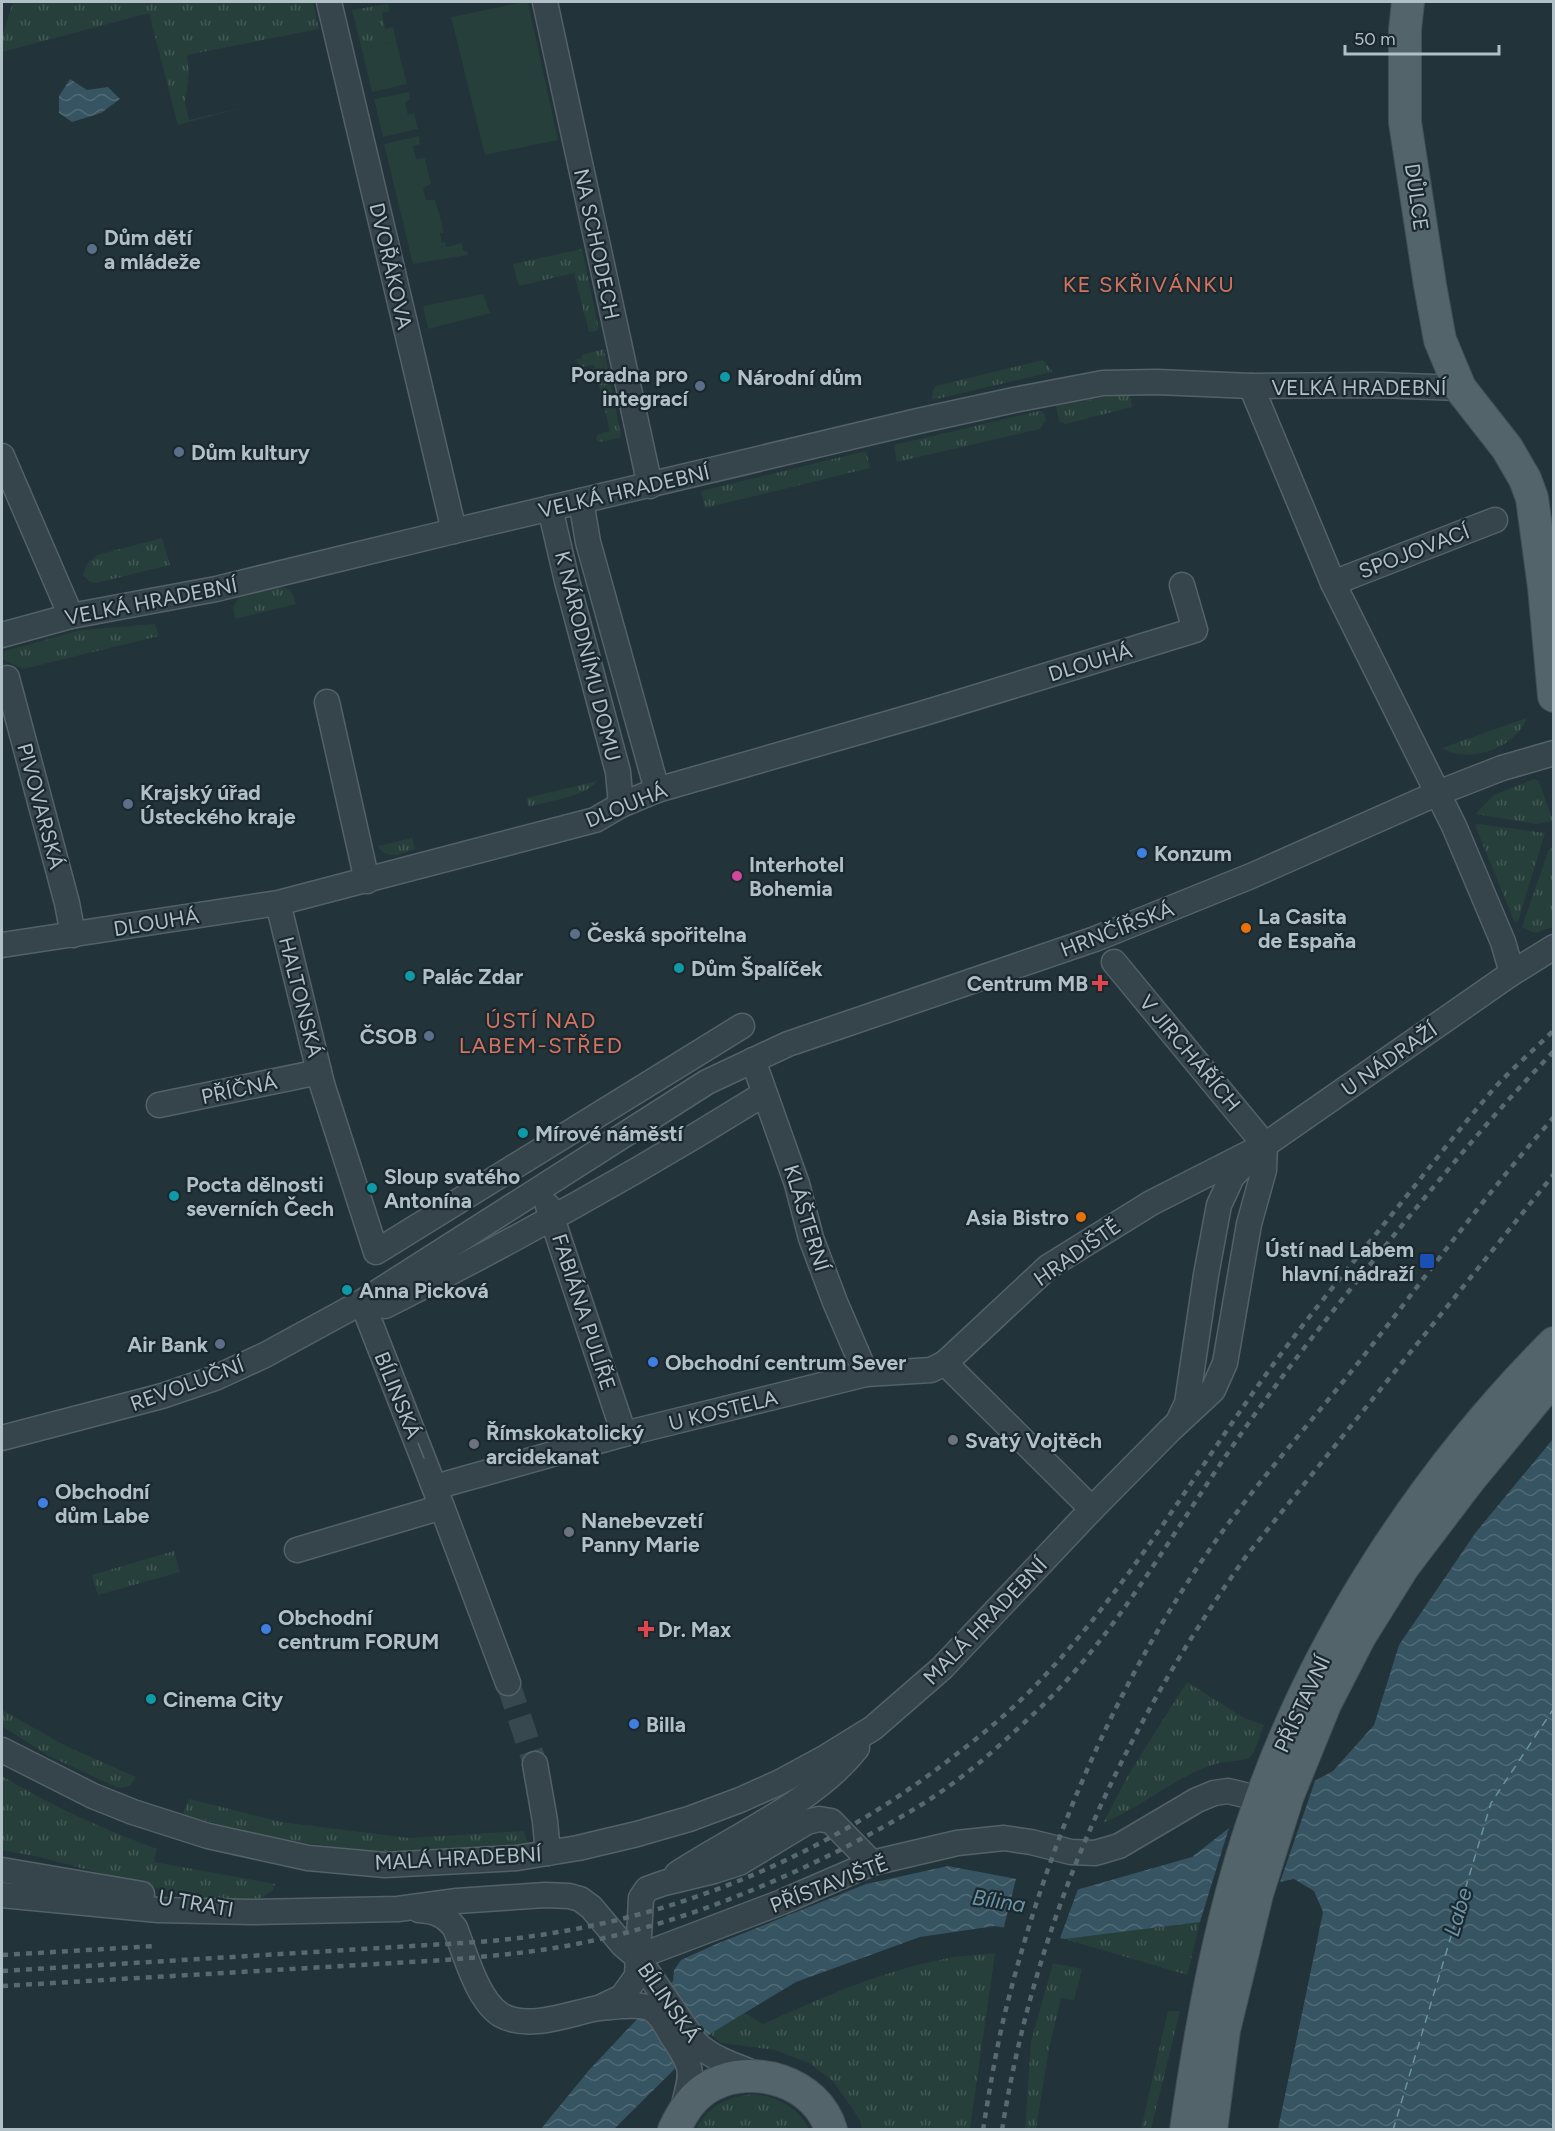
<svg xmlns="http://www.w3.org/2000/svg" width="1555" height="2131" font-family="Figtree,sans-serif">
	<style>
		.grass { fill: url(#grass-tufts) }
		.garden { fill: #273f3a }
		.water { fill: url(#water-waves) }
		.pier { fill: #22333a }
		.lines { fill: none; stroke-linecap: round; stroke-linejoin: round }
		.ferry { stroke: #6a93a5; stroke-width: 1.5; stroke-dasharray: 8 6; stroke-linecap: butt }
		.minor-tunnel { stroke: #37484f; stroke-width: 24; stroke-dasharray: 24 12; stroke-linecap: butt }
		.minor-casing { stroke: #546268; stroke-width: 27 }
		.major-casing { stroke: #425057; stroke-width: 34 }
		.minor { stroke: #36444b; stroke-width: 24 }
		.major { stroke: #54646b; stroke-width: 32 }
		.tram { stroke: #586972; stroke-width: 1.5 }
		.rail { stroke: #586972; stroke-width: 4.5; stroke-dasharray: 6 6; stroke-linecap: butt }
		.service-dot { fill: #5c6f8a; stroke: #1b292f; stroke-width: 2 }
		.culture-dot { fill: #0f9aa8; stroke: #1b292f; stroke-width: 2 }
		.shop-dot { fill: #3f7fe0; stroke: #1b292f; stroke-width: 2 }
		.hotel-dot { fill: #d1479c; stroke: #1b292f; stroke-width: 2 }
		.food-dot { fill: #e8710a; stroke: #1b292f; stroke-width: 2 }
		.health-dot { fill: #e0444e; stroke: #1b292f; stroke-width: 2 }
		.transit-dot { fill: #1a4fb4; stroke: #1b292f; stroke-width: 2 }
		.worship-dot { fill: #6b7280; stroke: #1b292f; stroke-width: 2 }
		.labels { text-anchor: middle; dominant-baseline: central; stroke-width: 4.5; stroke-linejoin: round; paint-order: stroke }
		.street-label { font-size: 21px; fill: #b1bfc7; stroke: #1b292f }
		.poi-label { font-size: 21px; font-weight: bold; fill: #b1bfc7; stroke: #1b292f; text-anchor: start }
		.neighbourhood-label { font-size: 22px; letter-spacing: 1.5px; fill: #d37360; stroke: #1b292f }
		.water-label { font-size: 22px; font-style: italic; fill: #6a93a5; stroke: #1b292f }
	</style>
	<defs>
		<pattern id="grass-tufts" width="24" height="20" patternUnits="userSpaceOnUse" patternTransform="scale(1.5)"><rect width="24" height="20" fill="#273f3a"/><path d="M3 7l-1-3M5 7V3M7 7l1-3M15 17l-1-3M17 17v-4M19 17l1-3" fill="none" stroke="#445955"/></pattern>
		<pattern id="water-waves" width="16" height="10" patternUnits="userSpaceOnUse" patternTransform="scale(1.5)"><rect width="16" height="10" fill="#365461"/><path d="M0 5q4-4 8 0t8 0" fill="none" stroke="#516b76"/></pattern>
	</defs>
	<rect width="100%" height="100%" fill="#22333a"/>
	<g class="grass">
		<polygon points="13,2 313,2 319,29 187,55 189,74 185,102 189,120 244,107 178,125 149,13 2,52 2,37"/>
		<polygon points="388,4 389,11 382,13 385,29 393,27 396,41 362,50 352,10"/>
		<polygon points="582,249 599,330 589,332 574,273 519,286 513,264"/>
		<polygon points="604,349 621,436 619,438 599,442 596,439 597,435 610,431 594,365 580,367 576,359 582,358 582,355"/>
		<polygon points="1043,360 1053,372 932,400 933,390 936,386"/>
		<polygon points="1127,393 1130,395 1132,407 1065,424 1059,421 1056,406"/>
		<polygon points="1040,411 1044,413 1046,420 1040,429 897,462 894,445"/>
		<polygon points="866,451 870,468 705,508 701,491"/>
		<polygon points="162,538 170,565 96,583 90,582 83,575 87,564 97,555"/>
		<path d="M280,587C292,588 293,594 296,604L235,619L233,607L239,598Z"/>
		<polygon points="155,624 159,636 23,669 2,659 2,652 81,630"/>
		<path d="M1527,718C1516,747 1469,765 1442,748Z"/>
		<polygon points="1534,779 1539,781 1553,821 1536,824 1475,814 1494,795"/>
		<path d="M597,781C588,796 545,802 528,807L527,798Z"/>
		<polygon points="1479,824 1545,833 1518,921 1515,923 1475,825"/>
		<path d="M412,838L415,849C402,854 386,861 378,846Z"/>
		<polygon points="1553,848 1553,927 1535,933 1522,927 1549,849"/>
		<polygon points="174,1551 180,1572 98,1595 92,1575"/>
		<path d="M1187,1682L1244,1718L1264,1725L1254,1752L1249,1758C1237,1762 1223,1761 1212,1765C1173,1778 1141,1808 1103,1823L1130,1772Z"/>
		<polygon points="2,1710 66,1746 136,1777 130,1786 118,1788 49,1756 2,1726"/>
		<path d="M2,1776C51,1806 103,1829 157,1849L154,1862L275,1884L273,1890L261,1898L207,1901L39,1857L2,1850Z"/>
		<path d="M189,1799L281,1822L409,1838L524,1831L528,1844C492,1848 455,1853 418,1852C338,1852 259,1837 183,1814Z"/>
		<polygon points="1200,1922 1187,1975 1065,1939"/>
		<path d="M995,1953L970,2129H862L860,2120L833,2081L809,2063L775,2050L721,2043L710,2034L745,2013L763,2024C823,1997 884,1970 949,1958C964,1955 979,1955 995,1953Z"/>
		<polygon points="1053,1963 1082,1969 1074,2000 1061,1998 1049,2048 1036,2129 1025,2129 1031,2042"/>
		<polygon points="1168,2011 1180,2011 1151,2129 1141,2129"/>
		<path d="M754,2094C777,2097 798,2107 809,2129H696C708,2106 728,2096 754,2094Z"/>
	</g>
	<g class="garden">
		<polygon points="524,2 528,2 558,140 485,155 451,17"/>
		<polygon points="396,41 407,84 372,92 362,50"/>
		<polygon points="409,92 410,100 405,102 408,115 414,113 418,129 383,137 374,99"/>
		<path d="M419,136L420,144L413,146L416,159L425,158L431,184L423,188L426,200H435C438,213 443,221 443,233H440L442,243L445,242L446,247L462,243L463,251H467L468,255L413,264L384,144Z"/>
		<polygon points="483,294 490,313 428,329 423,306"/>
	</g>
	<g class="water">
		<polygon points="70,79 87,90 108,87 120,99 101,113 72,122 59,113 59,96"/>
		<polygon points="1553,1439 1553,2129 1278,2129 1323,1912 1314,1891 1294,1879 1280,1882 1200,1922 1065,1939 995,1926 920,1937 796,1982 710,2034 614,2129 540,2130 590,2069 673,1981 674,1970 681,1960 714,1945 866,1884 948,1866 1076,1890 1192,1857 1229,1828 1333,1771 1374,1725 1399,1645 1476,1532"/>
	</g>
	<g class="pier">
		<polygon points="1315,1781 1280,1882 1200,1922 1229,1828"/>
		<polygon points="1017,1875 1075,1887 1079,1886 1059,1941 1003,1931"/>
	</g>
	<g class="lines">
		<polyline class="ferry" points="1393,2130 1491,1803 1554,1708"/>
		<polyline class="minor-tunnel" points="508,1683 535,1764"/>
		<defs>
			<g id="minor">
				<polyline points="329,2 454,531"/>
				<polyline points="545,2 650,486"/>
				<polyline points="1251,386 1333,583 1454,826 1503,942 1512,973"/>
				<polyline points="2,456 71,616"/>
				<polyline points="581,501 588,542 657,790"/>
				<polyline points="550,508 567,581 618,772 621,805"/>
				<polyline points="1333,583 1495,520"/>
				<polyline points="2,635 71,616 216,589 454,531 918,421 1014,400 1103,383 1157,382 1251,386 1380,385 1460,388"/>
				<polyline points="7,678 67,903 73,935"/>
				<polyline points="327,702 367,881"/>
				<polyline points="280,911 322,1084 376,1252 742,1026"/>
				<polyline points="2,945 278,903 595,820 621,805 657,790 921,714 1195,630 1182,585"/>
				<polyline points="1114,962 1265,1145"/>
				<polyline points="753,1060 797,1184 811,1238 835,1302 866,1374"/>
				<polyline points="159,1105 319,1072"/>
				<polyline points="548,1206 624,1434"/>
				<path d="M385,1306C514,1241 637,1173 759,1097"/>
				<polyline points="945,1363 1092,1509"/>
				<polyline points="1179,1420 1187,1403 1206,1275 1219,1205 1232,1177 1248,1160 1265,1145 1512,973 1554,947"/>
				<polyline points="2,1438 162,1396 215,1378 265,1355 362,1302 707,1082 788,1044 1095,939 1251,876 1438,793 1502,768 1554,753"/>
				<polyline points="435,1487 624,1434 866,1374 931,1370 945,1363 1048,1267 1151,1203 1265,1145"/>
				<polyline points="442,1507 508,1683"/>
				<polyline points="297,1550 442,1507 362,1302"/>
				<polyline points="2,1750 93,1796 133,1812 208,1836 308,1858 385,1865 517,1858 578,1848 637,1834 689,1819 740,1800 780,1782 826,1757 873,1728 942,1668 1092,1509 1170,1430 1213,1390 1225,1363 1249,1224 1264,1170 1265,1145"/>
				<polyline points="535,1764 545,1821 548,1853"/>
				<polyline points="2,1870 142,1894"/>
				<path d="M677,1874C733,1837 816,1801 857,1748"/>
				<path d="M2,1895L158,1910L251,1912L398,1909L457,1901L545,1895L569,1896L580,1899L591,1907L623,1945L637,1957L696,2043C714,2060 737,2066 759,2075"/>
				<path d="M419,1910C435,1911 445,1915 455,1928C465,1953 477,2000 501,2015C530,2031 570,2013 599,2008C607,2007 615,2007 622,2006C633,2006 644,2004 653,2010C662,2016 667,2028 672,2036C696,2071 692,2072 682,2112"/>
				<polyline points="637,1957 782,1902 872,1863 957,1843 1004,1838 1031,1842 1071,1852 1095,1853 1119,1846 1197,1800 1214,1793 1228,1791 1261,1799"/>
				<polyline points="601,2007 622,1997 637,1976 641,1898 647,1889 664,1883 714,1871 739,1863 807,1822 819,1819 831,1821 872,1863"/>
			</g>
			<g id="major">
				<polyline points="1408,2 1405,30 1405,122 1430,285 1440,340 1460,388 1507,448 1525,479 1532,498 1544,587 1554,696"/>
				<path d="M674,2130C683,2111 693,2095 712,2085C754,2063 817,2082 831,2130"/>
				<path d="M1186,2130C1202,2018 1222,1908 1260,1802C1320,1633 1427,1470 1554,1343"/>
				<polyline points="1211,2130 1224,2030 1257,1894 1288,1795 1325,1704 1360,1636 1403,1567 1469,1480 1554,1377"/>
			</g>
		</defs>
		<use href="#minor" class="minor-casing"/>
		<use href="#major" class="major-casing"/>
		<use href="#minor" class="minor"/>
		<use href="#major" class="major"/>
		<polyline class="tram" points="418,1443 424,1458"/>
		<g class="rail">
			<polyline points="2,1955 156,1946"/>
			<path d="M2,1971L478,1942C649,1929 810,1866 945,1763C974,1741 1003,1718 1029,1692C1121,1599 1187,1485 1262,1380C1302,1324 1346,1271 1389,1218C1423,1176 1456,1133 1491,1092C1510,1070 1533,1051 1554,1030"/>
			<path d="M2,1986L445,1960C492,1956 540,1952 586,1942C674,1924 760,1890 840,1850C880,1829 920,1808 956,1781C986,1759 1014,1732 1041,1707C1118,1632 1171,1535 1232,1447C1277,1381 1327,1318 1377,1256C1434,1186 1491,1116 1554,1051"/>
			<path d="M983,2130C990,2087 997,2043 1008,2001C1050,1837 1118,1678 1217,1539C1262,1476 1314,1419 1362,1358C1425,1278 1486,1194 1554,1117"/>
			<path d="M1002,2130C1036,1917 1123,1729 1247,1555L1554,1174"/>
		</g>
	</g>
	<g class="service-dot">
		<circle cx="92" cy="249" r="6"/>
		<circle cx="700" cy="386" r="6"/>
		<circle cx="179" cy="452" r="6"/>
		<circle cx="128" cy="804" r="6"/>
		<circle cx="575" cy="934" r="6"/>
		<circle cx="429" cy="1036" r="6"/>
		<circle cx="220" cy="1344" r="6"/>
	</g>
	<g class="culture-dot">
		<circle cx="725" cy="377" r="6"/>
		<circle cx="679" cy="968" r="6"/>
		<circle cx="410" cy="976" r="6"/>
		<circle cx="523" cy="1133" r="6"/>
		<circle cx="372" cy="1188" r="6"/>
		<circle cx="174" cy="1196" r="6"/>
		<circle cx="347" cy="1290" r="6"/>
		<circle cx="151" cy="1699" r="6"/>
	</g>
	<g class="shop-dot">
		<circle cx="1142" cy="853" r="6"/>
		<circle cx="653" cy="1362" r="6"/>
		<circle cx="43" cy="1503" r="6"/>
		<circle cx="266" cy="1629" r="6"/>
		<circle cx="634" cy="1724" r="6"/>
	</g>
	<circle class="hotel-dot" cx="737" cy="876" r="6"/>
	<g class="food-dot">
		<circle cx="1246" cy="928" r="6"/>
		<circle cx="1081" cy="1217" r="6"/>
	</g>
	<g class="health-dot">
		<path d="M1097 974h6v6h6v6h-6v6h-6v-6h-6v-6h6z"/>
		<path d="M643 1620h6v6h6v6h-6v6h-6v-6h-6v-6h6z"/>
	</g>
	<rect class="transit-dot" x="1419" y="1253" width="16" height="16" rx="3"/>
	<g class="worship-dot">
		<circle cx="953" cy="1440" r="6"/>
		<circle cx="474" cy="1444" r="6"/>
		<circle cx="569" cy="1532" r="6"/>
	</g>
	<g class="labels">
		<g class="street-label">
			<text transform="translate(1417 197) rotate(82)">DŮLCE</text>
			<text transform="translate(597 244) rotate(78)">NA SCHODECH</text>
			<text transform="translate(391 266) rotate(77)">DVOŘÁKOVA</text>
			<text x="1359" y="387">VELKÁ HRADEBNÍ</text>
			<text transform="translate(624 491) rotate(-13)">VELKÁ HRADEBNÍ</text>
			<text transform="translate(1414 551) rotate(-21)">SPOJOVACÍ</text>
			<text transform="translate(151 601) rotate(-11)">VELKÁ HRADEBNÍ</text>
			<text transform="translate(588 656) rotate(76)">K NÁRODNÍMU DOMU</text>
			<text transform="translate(1090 662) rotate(-17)">DLOUHÁ</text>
			<text transform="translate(626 805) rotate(-22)">DLOUHÁ</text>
			<text transform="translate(41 806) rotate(75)">PIVOVARSKÁ</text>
			<text transform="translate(156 922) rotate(-9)">DLOUHÁ</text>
			<text transform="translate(1117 929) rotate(-21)">HRNČÍŘSKÁ</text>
			<text transform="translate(301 997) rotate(76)">HALTONSKÁ</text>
			<text transform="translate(1190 1053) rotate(50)">V JIRCHÁŘÍCH</text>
			<text transform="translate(1389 1059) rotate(-35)">U NÁDRAŽÍ</text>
			<text transform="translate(239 1089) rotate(-12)">PŘÍČNÁ</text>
			<text transform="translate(807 1218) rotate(73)">KLÁŠTERNÍ</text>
			<text transform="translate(1077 1252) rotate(-35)">HRADIŠTĚ</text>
			<text transform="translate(584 1312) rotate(72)">FABIÁNA PULÍŘE</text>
			<text transform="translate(187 1384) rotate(-20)">REVOLUČNÍ</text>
			<text transform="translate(398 1395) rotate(68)">BÍLINSKÁ</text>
			<text transform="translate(723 1410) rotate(-14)">U KOSTELA</text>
			<text transform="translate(985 1621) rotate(-46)">MALÁ HRADEBNÍ</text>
			<text transform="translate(1302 1704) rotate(-65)">PŘÍSTAVNÍ</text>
			<text transform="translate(458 1858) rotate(-3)">MALÁ HRADEBNÍ</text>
			<text transform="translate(829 1884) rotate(-21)">PŘÍSTAVIŠTĚ</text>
			<text transform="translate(196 1903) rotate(10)">U TRATI</text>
			<text transform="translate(669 2002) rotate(55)">BÍLINSKÁ</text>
		</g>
		<g class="poi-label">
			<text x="104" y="237">Dům dětí<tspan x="104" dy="24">a mládeže</tspan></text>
			<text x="688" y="374" text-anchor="end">Poradna pro<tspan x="688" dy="24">integrací</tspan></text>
			<text x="737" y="377">Národní dům</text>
			<text x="191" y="452">Dům kultury</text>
			<text x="140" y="792">Krajský úřad<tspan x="140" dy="24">Ústeckého kraje</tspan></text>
			<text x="1154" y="853">Konzum</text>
			<text x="749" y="864">Interhotel<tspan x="749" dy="24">Bohemia</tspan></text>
			<text x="1258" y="916">La Casita<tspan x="1258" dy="24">de Espaňa</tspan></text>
			<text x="587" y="934">Česká spořitelna</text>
			<text x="691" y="968">Dům Špalíček</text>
			<text x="422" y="976">Palác Zdar</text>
			<text x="1088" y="983" text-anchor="end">Centrum MB</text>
			<text x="417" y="1036" text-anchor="end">ČSOB</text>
			<text x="535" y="1133">Mírové náměstí</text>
			<text x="384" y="1176">Sloup svatého<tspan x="384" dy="24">Antonína</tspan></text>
			<text x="186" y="1184">Pocta dělnosti<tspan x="186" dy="24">severních Čech</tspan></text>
			<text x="1069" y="1217" text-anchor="end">Asia Bistro</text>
			<text x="1414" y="1249" text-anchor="end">Ústí nad Labem<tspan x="1414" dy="24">hlavní nádraží</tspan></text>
			<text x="359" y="1290">Anna Picková</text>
			<text x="208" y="1344" text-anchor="end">Air Bank</text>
			<text x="665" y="1362">Obchodní centrum Sever</text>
			<text x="486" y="1432">Římskokatolický<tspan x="486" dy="24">arcidekanat</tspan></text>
			<text x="965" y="1440">Svatý Vojtěch</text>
			<text x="55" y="1491">Obchodní<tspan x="55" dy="24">dům Labe</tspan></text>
			<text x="581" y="1520">Nanebevzetí<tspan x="581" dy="24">Panny Marie</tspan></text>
			<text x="278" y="1617">Obchodní<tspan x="278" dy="24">centrum FORUM</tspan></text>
			<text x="658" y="1629">Dr. Max</text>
			<text x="163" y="1699">Cinema City</text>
			<text x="646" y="1724">Billa</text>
		</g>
		<g class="neighbourhood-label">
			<text x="1149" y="284">KE SKŘIVÁNKU</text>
			<text x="541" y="1020">ÚSTÍ NAD<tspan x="541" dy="25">LABEM-STŘED</tspan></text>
		</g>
		<g class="water-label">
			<text transform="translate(999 1901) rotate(9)">Bílina</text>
			<text transform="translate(1458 1912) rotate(-73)">Labe</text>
		</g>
	</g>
	<rect width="1555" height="2131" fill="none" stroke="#b1bfc7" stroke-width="6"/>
	<path d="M1345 45v9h154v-9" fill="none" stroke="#b1bfc7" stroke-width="3"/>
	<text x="1354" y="45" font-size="18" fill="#b1bfc7" stroke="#1b292f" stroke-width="4.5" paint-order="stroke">50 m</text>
</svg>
